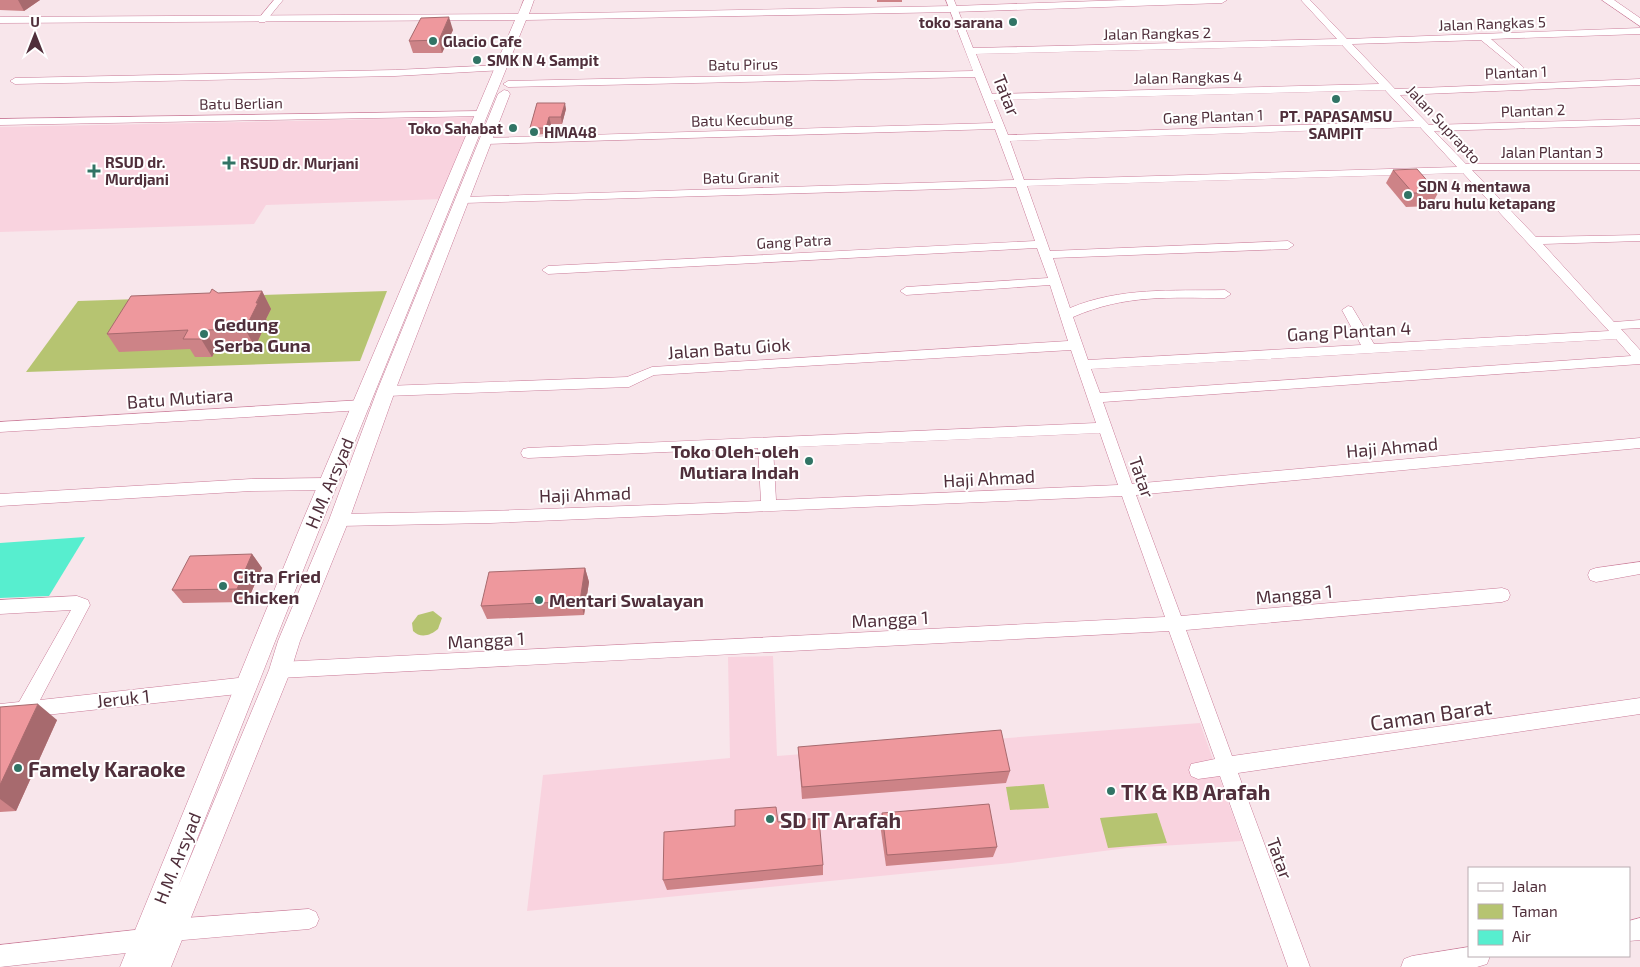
<svg xmlns="http://www.w3.org/2000/svg" width="1640" height="967" font-family="'Exo 2',sans-serif">
	<style>
		.built { fill: #f9d3df }
		.green { fill: #b6c471 }
		.water { fill: #57eecf }
		.lines { fill: none; stroke-linecap: round; stroke-linejoin: round }
		.minor-casing { stroke: #ca7b98; stroke-width: 1 }
		.tertiary-casing { stroke: #ca7b98; stroke-width: 1 }
		.minor { fill: #fff; fill-rule: evenodd }
		.tertiary { fill: #fff; fill-rule: evenodd }
		.wall { fill: #cd8387 }
		.shaded-wall { fill: #a76a6e }
		.building { fill: #ee989d; stroke: #a76a6e }
		.poi-dot { fill: #317465; stroke: #fff; stroke-width: 2 }
		.labels { text-anchor: middle; dominant-baseline: central; stroke-width: 4; stroke-linejoin: round; paint-order: stroke }
		.far-poi-label { font-size: 15px; font-weight: bold; fill: #502f3b; stroke: #fff; text-anchor: start }
		.far-street-label { font-size: 15px; fill: #502f3b; stroke: #fff }
		.street-label { font-size: 18px; fill: #502f3b; stroke: #fff }
		.poi-label { font-size: 18px; font-weight: bold; fill: #502f3b; stroke: #fff; text-anchor: start }
		.near-street-label { font-size: 21px; fill: #502f3b; stroke: #fff }
		.near-poi-label { font-size: 21px; font-weight: bold; fill: #502f3b; stroke: #fff; text-anchor: start }
	</style>
	<rect width="100%" height="100%" fill="#f8e6eb"/>
	<g class="built">
		<polygon points="478,117 443,199 266,205 254,224 0,232 0,127"/>
		<polygon points="773,656 777,756 1200,723 1242,841 1127,848 1011,863 527,911 543,775 730,758 728,657"/>
	</g>
	<g class="green">
		<polygon points="387,291 360,361 26,372 78,301"/>
		<path d="M433,611L442,618L438,629C431,635 421,639 413,631L412,623L418,615Z"/>
		<polygon points="1044,784 1049,808 1010,810 1006,787"/>
		<polygon points="1157,813 1167,843 1108,848 1100,818"/>
	</g>
	<polygon class="water" points="85,537 49,596 0,598 0,543"/>
	<g class="lines">
		<defs>
			<g id="minor">
				<polygon points="274,0 283,0 265,22 259,22 259,18"/>
				<path d="M946,0H954L973,48L1337,39L1301,0H1310L1347,39L1640,28V34L1491,39L1522,66L1524,68L1519,71L1481,40L1352,44L1395,89L1640,79V85L1400,95L1429,125L1640,119V125L1434,131L1466,164H1640V170H1472L1536,237L1640,235V241L1543,244L1614,322L1640,320V328L1621,329L1640,350V364L1103,402L1132,484L1640,438V448L1136,495L1181,616L1502,588L1508,590L1510,595L1508,600L1502,602L1186,630L1232,756L1640,698V714L1238,773L1310,967H1288L1220,776L1198,779L1191,776L1189,770L1191,764L1215,759L1169,631L280,678L274,675L271,670L274,665L280,662L1165,617L1122,496L490,523L339,526L334,524L331,520L334,516L339,514L490,511L761,501L758,448L528,458L523,457L521,453L523,449L528,448L1096,423L1071,350L654,375L629,387L386,396L381,394L379,391L381,388L386,386L627,377L652,367L1068,341L1050,285L906,295L900,291L906,287L1048,278L1037,248L548,274L542,270L548,266L1035,241L1016,187L463,203L457,200L463,197L1014,180L995,129L486,144L481,141L486,138L993,123L975,77L508,87L503,84L508,81L973,71ZM1342,45L1379,84L992,94L976,54ZM1385,90L1414,121L1008,135L994,100ZM1420,127L1457,167L1024,180L1010,141ZM1463,173L1609,331L1374,344L1352,307L1348,306L1342,310L1361,345L1088,360L1073,317C1126,294 1169,298 1225,298L1231,294L1225,290C1172,291 1120,287 1070,308L1053,258L1288,249L1294,245L1288,241L1050,251L1027,186ZM1616,339L1631,356L1100,393L1091,369ZM1100,433L1118,485L776,500L773,448Z"/>
				<polygon points="501,65 504,66 504,70 395,76 15,84 10,81 15,78 395,70"/>
				<polygon points="482,111 487,114 486,116 0,125 0,119"/>
				<polygon points="363,400 368,402 370,405 368,408 363,410 0,432 0,422"/>
				<polygon points="328,478 333,480 336,484 333,488 328,490 251,491 0,506 0,494 251,479"/>
				<polygon points="1640,562 1640,574 1596,582 1590,580 1588,575 1590,570 1596,568"/>
				<polygon points="77,596 88,600 90,605 40,700 247,677 253,679 256,685 253,691 247,693 0,720 0,704 19,702 71,610 0,614 0,600"/>
				<polygon points="309,909 316,912 319,919 316,926 309,929 172,941 165,937 161,930 165,923 172,919"/>
				<polygon points="1640,918 1640,940 1629,941 1629,921"/>
				<polygon points="144,929 151,933 155,940 151,947 144,951 0,967 0,945"/>
				<polygon points="1469,947 1469,956 1490,956 1487,964 1477,967 1401,967 1404,959 1412,956"/>
			</g>
			<g id="tertiary">
				<polygon points="524,0 534,0 529,14 953,6 1127,0 1227,0 1222,3 953,12 526,20 323,520 178,887 269,670 278,641 329,520 377,391 498,94 504,90 508,91 510,94 395,391 349,520 300,641 291,670 171,967 120,967 303,520 515,20 0,23 0,17 518,14"/>
				<polygon points="1602,0 1614,0 1640,18 1640,26"/>
			</g>
		</defs>
		<use href="#minor" class="minor-casing"/>
		<use href="#tertiary" class="tertiary-casing"/>
		<use href="#minor" class="minor"/>
		<use href="#tertiary" class="tertiary"/>
	</g>
	<g class="wall">
		<polygon points="0,0 40,0 24,11 0,10"/>
		<rect x="877" y="0" width="25" height="2"/>
		<polygon points="453,30 442,53 413,53 409,41"/>
		<polygon points="537,103 566,109 562,124 551,124 547,134 531,135 530,128"/>
		<polygon points="1393,170 1438,193 1431,206 1406,207 1386,183"/>
		<polygon points="262,291 271,309 266,319 267,321 255,347 216,349 212,357 195,357 190,349 119,352 107,334 218,293"/>
		<polygon points="252,554 262,568 247,602 183,603 172,590"/>
		<polygon points="585,568 589,582 584,615 487,619 481,606"/>
		<polygon points="0,707 57,720 16,811 0,812"/>
		<polygon points="798,747 1010,771 1006,783 802,799"/>
		<polygon points="882,813 997,847 993,857 886,866 880,824"/>
		<polygon points="778,822 823,865 823,875 667,890 663,880"/>
	</g>
	<g class="shaded-wall">
		<polygon points="18,0 40,0 24,11"/>
		<polygon points="449,17 453,30 442,53 439,40"/>
		<polygon points="565,103 566,109 562,124 561,117"/>
		<polygon points="549,117 551,124 547,134 546,128"/>
		<polygon points="262,291 271,309 266,319 267,321 255,347 245,329"/>
		<polygon points="205,330 216,349 212,357 201,339"/>
		<polygon points="252,554 262,568 247,602 237,589"/>
		<polygon points="585,568 589,582 584,615 580,601"/>
		<polygon points="38,704 57,720 16,811 0,799 0,785"/>
	</g>
	<g class="building">
		<polygon points="449,17 439,40 409,41 421,18"/>
		<polygon points="537,103 565,103 561,117 549,117 546,128 530,128"/>
		<polygon points="1417,169 1438,193 1413,193 1393,170"/>
		<polygon points="212,289 218,293 262,291 256,303 258,303 245,329 205,330 201,339 183,339 188,330 107,334 131,296 210,293"/>
		<polygon points="252,554 237,589 172,590 190,556"/>
		<polygon points="585,568 580,601 481,606 489,572"/>
		<polygon points="38,704 0,785 0,707"/>
		<polygon points="1001,730 1010,771 802,787 798,747"/>
		<polygon points="989,804 997,847 887,855 882,813"/>
		<polygon points="776,807 778,822 819,818 823,865 663,880 664,832 735,826 735,810"/>
	</g>
	<g class="poi-dot">
		<circle cx="1013" cy="22" r="5"/>
		<circle cx="433" cy="41" r="5"/>
		<circle cx="477" cy="60" r="5"/>
		<circle cx="1336" cy="99" r="5"/>
		<circle cx="513" cy="128" r="5"/>
		<circle cx="534" cy="132" r="5"/>
		<path d="M226.5 155.5h5v5h5v5h-5v5h-5v-5h-5v-5h5z"/>
		<path d="M91.5 163.5h5v5h5v5h-5v5h-5v-5h-5v-5h5z"/>
		<circle cx="1408" cy="195" r="5"/>
		<circle cx="204" cy="334" r="5"/>
		<circle cx="809" cy="461" r="5"/>
		<circle cx="223" cy="586" r="5"/>
		<circle cx="539" cy="600" r="5"/>
		<circle cx="18" cy="768" r="5"/>
		<circle cx="1111" cy="791" r="5"/>
		<circle cx="770" cy="819" r="5"/>
	</g>
	<g class="labels">
		<g class="far-poi-label">
			<text x="1003" y="22" text-anchor="end">toko sarana</text>
			<text x="443" y="41">Glacio Cafe</text>
			<text x="487" y="60">SMK N 4 Sampit</text>
			<text x="1336" y="116" text-anchor="middle">PT. PAPASAMSU<tspan x="1336" dy="17">SAMPIT</tspan></text>
			<text x="503" y="128" text-anchor="end">Toko Sahabat</text>
			<text x="544" y="132">HMA48</text>
			<text x="105" y="162">RSUD dr.<tspan x="105" dy="17">Murdjani</tspan></text>
			<text x="240" y="163">RSUD dr. Murjani</text>
			<text x="1418" y="186">SDN 4 mentawa<tspan x="1418" dy="17">baru hulu ketapang</tspan></text>
		</g>
		<g class="far-street-label">
			<text transform="translate(1492 23) rotate(-2)">Jalan Rangkas 5</text>
			<text transform="translate(1157 33) rotate(-1)">Jalan Rangkas 2</text>
			<text transform="translate(743 64) rotate(-1)">Batu Pirus</text>
			<text transform="translate(1516 72) rotate(-2)">Plantan 1</text>
			<text transform="translate(1188 77) rotate(-1)">Jalan Rangkas 4</text>
			<text transform="translate(241 103) rotate(-1)">Batu Berlian</text>
			<text transform="translate(1533 110) rotate(-2)">Plantan 2</text>
			<text transform="translate(1213 116) rotate(-2)">Gang Plantan 1</text>
			<text transform="translate(742 119) rotate(-2)">Batu Kecubung</text>
			<text transform="translate(1444 124) rotate(47)">Jalan Suprapto</text>
			<text x="1552" y="152">Jalan Plantan 3</text>
			<text transform="translate(741 177) rotate(-1)">Batu Granit</text>
			<text transform="translate(794 241) rotate(-3)">Gang Patra</text>
		</g>
		<g class="street-label">
			<text transform="translate(1007 95) rotate(68)">Tatar</text>
			<text transform="translate(1349 331) rotate(-3)">Gang Plantan 4</text>
			<text transform="translate(729 348) rotate(-4)">Jalan Batu Giok</text>
			<text transform="translate(180 398) rotate(-4)">Batu Mutiara</text>
			<text transform="translate(1392 447) rotate(-5)">Haji Ahmad</text>
			<text transform="translate(1142 477) rotate(71)">Tatar</text>
			<text transform="translate(989 478) rotate(-3)">Haji Ahmad</text>
			<text transform="translate(329 483) rotate(-67)">H.M. Arsyad</text>
			<text transform="translate(585 494) rotate(-2)">Haji Ahmad</text>
			<text transform="translate(1294 594) rotate(-5)">Mangga 1</text>
			<text transform="translate(890 619) rotate(-3)">Mangga 1</text>
			<text transform="translate(486 640) rotate(-3)">Mangga 1</text>
			<text transform="translate(123 698) rotate(-6)">Jeruk 1</text>
			<text transform="translate(177 858) rotate(-68)">H.M. Arsyad</text>
			<text transform="translate(1280 858) rotate(70)">Tatar</text>
		</g>
		<g class="poi-label">
			<text x="214" y="324">Gedung<tspan x="214" dy="21">Serba Guna</tspan></text>
			<text x="799" y="451" text-anchor="end">Toko Oleh-oleh<tspan x="799" dy="21">Mutiara Indah</tspan></text>
			<text x="233" y="576">Citra Fried<tspan x="233" dy="21">Chicken</tspan></text>
			<text x="549" y="600">Mentari Swalayan</text>
		</g>
		<g class="near-street-label">
			<text transform="translate(1431 714) rotate(-8)">Caman Barat</text>
		</g>
		<g class="near-poi-label">
			<text x="28" y="768">Famely Karaoke</text>
			<text x="1121" y="791">TK &amp; KB Arafah</text>
			<text x="780" y="819">SD IT Arafah</text>
		</g>
	</g>
	<rect x="1468" y="867" width="162" height="90" fill="#ffffff" stroke="#b9acb1"/>
	<rect x="1478" y="883" width="25" height="8" fill="#ffffff" stroke="#b9acb1"/>
	<text x="1512" y="892" font-size="15" fill="#502f3b">Jalan</text>
	<rect x="1478" y="904" width="25" height="15" fill="#b6c471" stroke="#b9acb1"/>
	<text x="1512" y="917" font-size="15" fill="#502f3b">Taman</text>
	<rect x="1478" y="930" width="25" height="15" fill="#57eecf" stroke="#b9acb1"/>
	<text x="1512" y="942" font-size="15" fill="#502f3b">Air</text>
	<g transform="translate(35 35)" stroke="#ffffff" stroke-width="4" paint-order="stroke">
	<path d="M0-4L9 19L0 12L-9 19Z" fill="#502f3b"/>
	<text y="-8" font-size="14" font-weight="bold" text-anchor="middle" fill="#502f3b">U</text>
	</g>
</svg>
